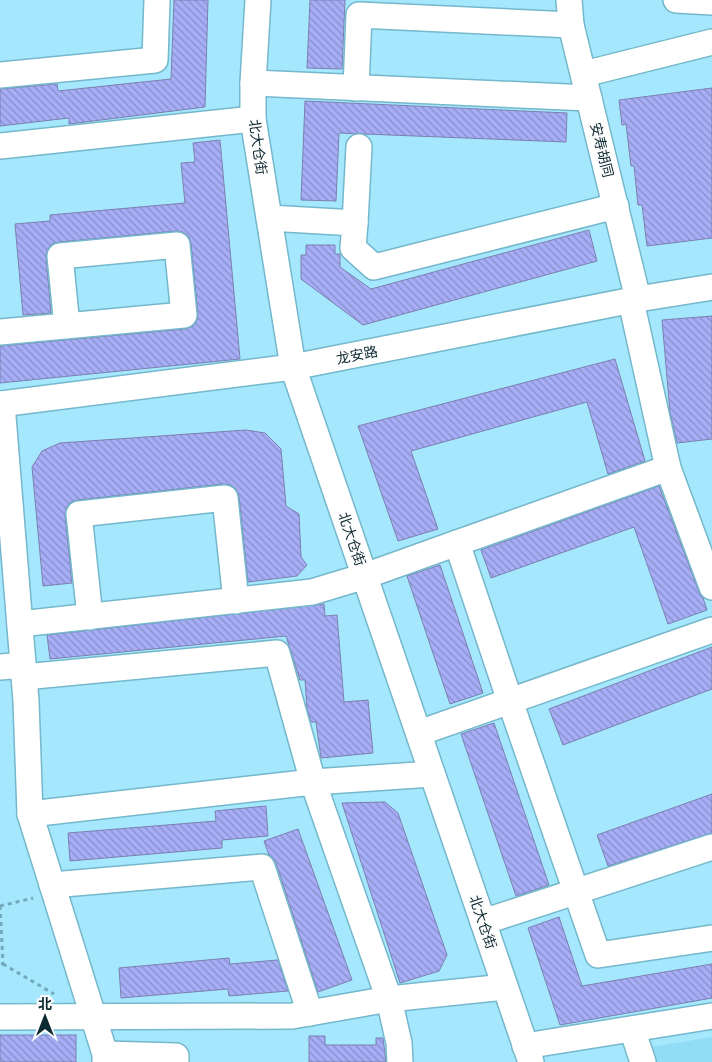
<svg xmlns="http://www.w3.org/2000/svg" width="712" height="1062" font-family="'DM Sans','Noto Sans SC',sans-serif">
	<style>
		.built { fill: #91ddf5 }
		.building { fill: url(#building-back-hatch); stroke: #7b80b0 }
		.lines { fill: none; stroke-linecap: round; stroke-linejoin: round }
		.minor-casing { stroke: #75b7cb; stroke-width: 28 }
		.path { stroke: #73a9ba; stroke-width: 3; stroke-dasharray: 4 4; stroke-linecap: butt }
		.minor { stroke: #fff; stroke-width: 25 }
		.labels { text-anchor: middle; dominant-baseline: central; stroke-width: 5; stroke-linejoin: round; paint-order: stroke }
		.street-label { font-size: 14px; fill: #0c2830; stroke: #fdfdfd }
	</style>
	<defs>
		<pattern id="building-back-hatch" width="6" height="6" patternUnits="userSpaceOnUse" patternTransform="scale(1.25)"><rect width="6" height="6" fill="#a7aef7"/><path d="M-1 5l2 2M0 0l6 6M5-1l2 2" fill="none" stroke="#868ec8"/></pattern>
	</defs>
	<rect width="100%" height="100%" fill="#a5e8fd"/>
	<polygon class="built" points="712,1037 712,1062 655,1062 652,1047"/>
	<g class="building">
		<polygon points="174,0 208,0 205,107 69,124 69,118 0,126 0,89 57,84 58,91 171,79"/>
		<polygon points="310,0 345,0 342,69 307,68"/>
		<polygon points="712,88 712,238 647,246 642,205 638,205 634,166 631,166 626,124 622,125 619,100"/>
		<polygon points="305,101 567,113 566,142 339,133 336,201 301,200"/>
		<polygon points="220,140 240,359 0,383 0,346 185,329 193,326 197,320 198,314 191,244 189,237 183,232 176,231 59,242 52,244 47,250 46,257 51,313 23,315 15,224 50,221 50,215 185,203 181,163 195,162 193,143"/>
		<polygon points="589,230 597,261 363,325 301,279 301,255 306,255 306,245 335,245 335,254 340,254 340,267 371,289"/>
		<polygon points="712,316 712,439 677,443 670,412 662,320"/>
		<polygon points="615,359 645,461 608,474 587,402 411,451 438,529 398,541 358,426"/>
		<polygon points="246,430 265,433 281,449 286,506 299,514 301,557 307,565 297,576 248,582 239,496 236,489 231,485 223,484 77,500 71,502 66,508 65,516 72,583 43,586 32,467 42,451 60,443"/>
		<polygon points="659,486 699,592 703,598 707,610 668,624 634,527 491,578 481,550"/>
		<polygon points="440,565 483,693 450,704 407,576"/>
		<polygon points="324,604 325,616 337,615 344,702 368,700 373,753 321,758 316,722 311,722 307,709 305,680 300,680 286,636 50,659 47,635"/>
		<polygon points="712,647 712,689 563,745 549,709"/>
		<polygon points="494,723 549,885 516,896 461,734"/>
		<polygon points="712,794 712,833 608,866 597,835"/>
		<polygon points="385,802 398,813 447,955 439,971 400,983 342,803"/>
		<polygon points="266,806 268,836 222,840 222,848 70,861 68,833 216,821 215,811"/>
		<polygon points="298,829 352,980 318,992 276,863 269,855 264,841"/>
		<polygon points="559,917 582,986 712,964 712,998 560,1025 528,928"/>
		<polygon points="229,958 230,964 278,960 288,991 229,996 228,989 121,998 119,968"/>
		<rect x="0" y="1035" width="76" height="27"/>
		<polygon points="309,1036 325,1036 325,1045 376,1045 376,1038 383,1038 386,1062 309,1062"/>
	</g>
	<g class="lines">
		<defs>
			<g id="minor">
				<polyline points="258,0 253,83 253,119 293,367 531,1062"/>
				<polyline points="569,0 571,25 638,299"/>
				<polyline points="676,0 712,2"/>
				<polyline points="584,74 712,42"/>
				<polyline points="0,75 155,60 157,0"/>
				<polyline points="253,83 589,98"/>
				<polyline points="356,88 359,15 571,25"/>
				<polyline points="0,146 253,119"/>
				<polyline points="269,218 355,223 353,248 374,267 616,206"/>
				<polyline points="355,223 359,147"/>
				<polyline points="0,332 184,315 177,245 60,256 67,326"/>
				<polyline points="0,404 293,367 638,299 712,287"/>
				<polyline points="2,404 26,701 30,814 105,1054 105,1062"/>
				<polyline points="668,468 712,587"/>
				<polyline points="457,543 668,468 631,301"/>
				<polyline points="90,617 79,514 225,498 236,601"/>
				<polyline points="20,624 312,592 365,576 457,543 510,701 598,955 712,938"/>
				<polyline points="0,667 23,665"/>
				<polyline points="24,677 277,653 313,782 30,814"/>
				<polyline points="419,733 712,630"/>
				<polyline points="432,774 313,782 389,999 505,987"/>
				<polyline points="52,885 262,867 310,1013"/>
				<polyline points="483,922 712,847"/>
				<polyline points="0,1017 292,1016 389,999 399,1043 400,1062"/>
				<polyline points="632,1029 643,1062"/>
				<polyline points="525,1046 712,1016"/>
				<polyline points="105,1054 176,1056 176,1062"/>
			</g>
		</defs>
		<use href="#minor" class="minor-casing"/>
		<g class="path">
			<polyline points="0,906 3,964 0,964"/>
			<polyline points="0,906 33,898"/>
			<polyline points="3,964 54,994"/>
		</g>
		<use href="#minor" class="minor"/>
	</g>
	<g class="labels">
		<g class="street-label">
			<text transform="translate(258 147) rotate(82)">北大仓街</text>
			<text transform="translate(602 150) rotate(76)">安寿胡同</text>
			<text transform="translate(357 355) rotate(-11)">龙安路</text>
			<text transform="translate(352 539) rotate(71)">北大仓街</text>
			<text transform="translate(483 922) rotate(71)">北大仓街</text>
		</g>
	</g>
	<g transform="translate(45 1017)" stroke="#fdfdfd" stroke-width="4" paint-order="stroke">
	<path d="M0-4L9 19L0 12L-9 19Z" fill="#0c2830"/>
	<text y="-8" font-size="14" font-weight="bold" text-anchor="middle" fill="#0c2830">北</text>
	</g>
</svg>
